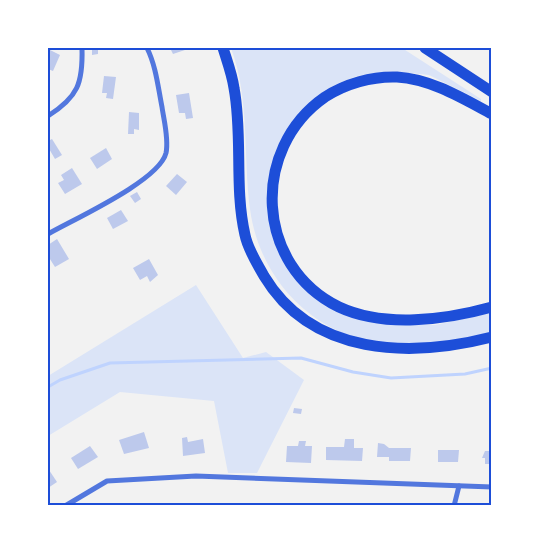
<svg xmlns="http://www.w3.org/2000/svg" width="539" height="553" font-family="'Alegreya Sans',sans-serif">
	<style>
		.green { fill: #dbe4f7 }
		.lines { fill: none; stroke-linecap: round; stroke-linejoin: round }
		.stream { stroke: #bfd3fe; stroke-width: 3 }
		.building { fill: #bdc9ec }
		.minor { stroke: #5277de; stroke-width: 5 }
		.motorway { stroke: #1d4ed8; stroke-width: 11 }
		.neatline { fill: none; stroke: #1d4ed8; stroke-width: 2 }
	</style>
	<rect width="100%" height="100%" fill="#f2f2f2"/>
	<g class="green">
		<path d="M231,48H402L481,99V101L429,75L391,71L357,76L339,83L278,146L277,245L324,301L404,325H435L491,313V333C455,340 416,348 379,343C310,333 259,277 250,209C243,156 250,99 231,48Z"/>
		<polygon points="196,285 243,358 266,352 304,380 257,473 228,473 214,401 120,392 48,436 48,376"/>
	</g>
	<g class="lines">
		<polyline class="stream" points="48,387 60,380 110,363 301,358 353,372 391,378 465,374 492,368"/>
	</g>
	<g class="building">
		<polygon points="92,48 98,48 98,54 92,55"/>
		<polygon points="170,48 184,48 185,50 173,54"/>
		<polygon points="50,50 60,55 53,71 48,69 48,56"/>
		<polygon points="104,76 116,77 113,99 106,98 107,93 102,93"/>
		<polygon points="189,93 193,118 186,119 185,113 179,113 176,95"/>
		<polygon points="129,112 139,113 139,130 134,129 134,134 128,134"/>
		<polygon points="52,139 62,155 55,159 48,147 48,141"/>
		<polygon points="106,148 112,159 97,169 90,158"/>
		<polygon points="72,168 82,184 65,194 58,183 64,180 61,175"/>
		<polygon points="177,174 187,182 176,195 166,186"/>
		<polygon points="137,192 141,199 135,203 130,196"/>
		<polygon points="121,210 128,221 113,229 107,218"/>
		<polygon points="57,239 69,259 55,267 48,256 48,245"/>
		<polygon points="149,259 158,275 150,282 147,276 140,280 133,268"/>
		<polygon points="294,408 302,409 301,414 293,413"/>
		<polygon points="144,432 149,448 124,454 119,440"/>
		<polygon points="187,437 188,442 203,439 205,453 183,456 182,438"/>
		<polygon points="345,439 354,439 354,448 363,448 362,461 326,460 326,447 344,447"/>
		<polygon points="299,441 306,441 305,446 312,446 311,463 286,462 287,446 298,446"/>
		<polygon points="378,443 384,444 389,448 411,448 410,461 389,461 389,457 377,457"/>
		<polygon points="90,446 98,457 78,469 71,458"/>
		<polygon points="438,450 459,450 458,462 438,462"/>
		<polygon points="485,451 492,451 492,464 485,464 485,458 482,458"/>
		<polygon points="49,470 57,482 48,488 48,471"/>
	</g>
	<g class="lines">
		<g class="minor">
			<path d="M48,116C78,97 83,83 82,48"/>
			<path d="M48,234C74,219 159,181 166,153C169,139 164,121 162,107C158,87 156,66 147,48"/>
			<polyline points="65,506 107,481 196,476 492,487"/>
			<polyline points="454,506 459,486"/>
		</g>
		<g class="motorway">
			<path d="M223,48C227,61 232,74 234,88C243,136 234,187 245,235C248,250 257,263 264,276C312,356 410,358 492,337"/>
			<polyline points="425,48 492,92"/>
			<path d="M492,114C462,98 431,79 397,77C372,76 345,84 325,97C250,149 255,266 339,307C384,328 445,320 492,307"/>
		</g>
	</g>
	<rect width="539" height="553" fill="none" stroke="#ffffff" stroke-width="98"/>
	<rect x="49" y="49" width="441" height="455" class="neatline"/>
</svg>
